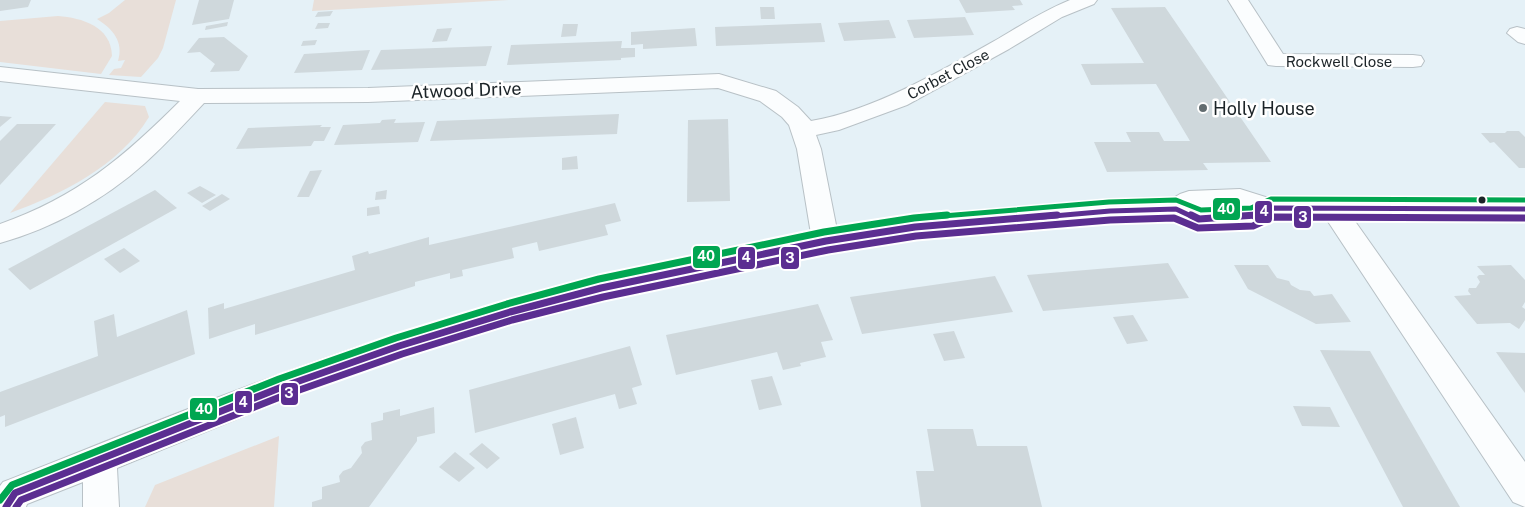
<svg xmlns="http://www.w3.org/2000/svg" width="1525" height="507" font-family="'Public Sans',sans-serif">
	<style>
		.green { fill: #e8dfd9 }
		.building { fill: #cfd8dc }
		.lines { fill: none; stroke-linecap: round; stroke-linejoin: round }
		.minor-casing { stroke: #b8c1c6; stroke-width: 2 }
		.minor { fill: #fbfdfe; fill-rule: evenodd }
		.bus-1-far1-casing { stroke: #fff; stroke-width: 8 }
		.bus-1-casing { stroke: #fff; stroke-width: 11 }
		.bus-2-casing { stroke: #fff; stroke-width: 11 }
		.bus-3-far1-casing { stroke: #fff; stroke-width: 8 }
		.bus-3-casing { stroke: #fff; stroke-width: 11 }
		.bus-1-far1 { stroke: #5b2e91; stroke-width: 5 }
		.bus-1 { stroke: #5b2e91; stroke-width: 7 }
		.bus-2 { stroke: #5b2e91; stroke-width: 7 }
		.bus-3-far1 { stroke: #00a651; stroke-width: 5 }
		.bus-3 { stroke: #00a651; stroke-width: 7 }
		.poi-dot { fill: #626c70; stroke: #fff; stroke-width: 2 }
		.bus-dot { fill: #1c2428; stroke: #fff; stroke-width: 2 }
		.labels { text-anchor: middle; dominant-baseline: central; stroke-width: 5; stroke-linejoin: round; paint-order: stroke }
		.far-street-label { font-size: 15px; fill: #1c2428; stroke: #fff }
		.street-label { font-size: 18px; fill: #1c2428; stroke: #fff }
		.poi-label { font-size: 18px; fill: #1c2428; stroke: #fff; text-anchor: start }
		.line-badge { stroke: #fff; stroke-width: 2 }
		.badge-label { font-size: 14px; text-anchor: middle; font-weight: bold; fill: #fff }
	</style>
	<rect width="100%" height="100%" fill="#e5f1f7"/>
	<g class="green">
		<path d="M125,0H176L163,48L158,58L141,77L109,75L114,69L121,68L125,60L118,61C124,42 113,29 97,19L109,13Z"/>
		<polygon points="314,0 509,0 312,11"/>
		<path d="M58,16C82,18 111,26 112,56L101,74L0,62V21Z"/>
		<path d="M105,102L145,106L149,117C119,166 62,194 10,213Z"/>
		<polygon points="279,436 274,507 145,507 155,485"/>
	</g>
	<g class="building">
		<polygon points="0,0 31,0 28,7 0,11"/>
		<polygon points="199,0 234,0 229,19 192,25"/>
		<polygon points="959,0 1020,0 1023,5 1012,6 1015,10 966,13"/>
		<polygon points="760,7 774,7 775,19 761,19"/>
		<polygon points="1165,7 1271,162 1203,163 1208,170 1107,172 1094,142 1131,142 1126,132 1159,132 1164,141 1190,141 1156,84 1091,85 1081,64 1144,63 1111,8"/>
		<polygon points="333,11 330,16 315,17 318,12"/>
		<polygon points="965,17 974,35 914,38 907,20"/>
		<polygon points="889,20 896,38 844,41 838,23"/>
		<polygon points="228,22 227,26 205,30 206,26"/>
		<polygon points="318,23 330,23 328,28 315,29"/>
		<polygon points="821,23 825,42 716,46 715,27"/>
		<polygon points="563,24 578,24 576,36 561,37"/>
		<polygon points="452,28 447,41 432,42 437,29"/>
		<polygon points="695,28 697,46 643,49 643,44 631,45 631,32"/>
		<polygon points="224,37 248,56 239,71 210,72 215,64 200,52 187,53 199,38"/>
		<polygon points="317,40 315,45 301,46 303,41"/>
		<polygon points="622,41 621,48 635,48 635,57 621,58 621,60 507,65 511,45"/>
		<polygon points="492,46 486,66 371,70 381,50"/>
		<polygon points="370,50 362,70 294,73 304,54"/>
		<polygon points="619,114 617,134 430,141 437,121"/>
		<polygon points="0,116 12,117 0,127"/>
		<polygon points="396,119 394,123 425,122 418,142 334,145 343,125 380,123 382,120"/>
		<polygon points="728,119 730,201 687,202 688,120"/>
		<polygon points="17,124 56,124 0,185 0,141"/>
		<polygon points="322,125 320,127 331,127 324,141 314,141 311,146 236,149 248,128"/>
		<polygon points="1507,131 1519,131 1525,137 1525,168 1519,168 1494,142 1490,143 1481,133 1505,133"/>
		<polygon points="577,156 578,169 562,170 562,158"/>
		<polygon points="322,170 309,197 297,197 310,171"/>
		<polygon points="200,186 216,195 202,203 187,193"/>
		<polygon points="155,190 177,208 30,290 8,269"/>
		<polygon points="387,190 386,199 375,200 376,192"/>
		<polygon points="222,194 230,199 210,211 202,206"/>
		<polygon points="615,203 621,221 605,225 608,235 539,251 537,242 512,248 514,258 462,270 463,276 450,279 450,273 415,282 415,286 255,335 255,324 209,339 208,308 224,303 224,309 355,270 352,256 368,251 369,254 429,237 429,245"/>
		<polygon points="379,206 380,214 367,216 367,208"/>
		<polygon points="124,248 140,261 120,273 104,259"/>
		<polygon points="1168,263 1189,298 1043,311 1027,275"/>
		<polygon points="1234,265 1268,265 1277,278 1289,281 1291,285 1300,290 1310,291 1314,296 1332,294 1351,322 1316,324 1248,289"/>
		<polygon points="1511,265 1525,280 1525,302 1522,307 1525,309 1525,320 1519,329 1510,323 1477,324 1454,296 1471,295 1468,291 1469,288 1476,288 1480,282 1477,277 1479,275 1485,275 1477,266"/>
		<polygon points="995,276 1013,312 862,334 850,297"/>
		<polygon points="818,304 833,340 821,342 826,357 800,363 801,366 783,370 777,352 676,375 666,335"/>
		<polygon points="187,310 195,354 5,427 5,415 0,417 0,392 98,356 94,321 114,314 117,337"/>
		<polygon points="1133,315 1148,341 1127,344 1113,317"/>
		<polygon points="954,331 965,358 944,361 933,334"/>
		<polygon points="630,346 642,385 632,388 637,404 619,409 615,394 475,433 469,390"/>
		<polygon points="1320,350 1370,351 1460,507 1403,507"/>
		<polygon points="1496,352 1525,353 1525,393 1519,385"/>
		<polygon points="772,376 782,405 759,410 751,380"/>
		<polygon points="1293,406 1330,407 1340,427 1302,426"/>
		<polygon points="434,407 435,433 417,437 417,441 369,507 312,507 312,502 322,499 322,487 340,482 339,476 343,471 351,468 362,453 361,447 365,442 372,440 371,423 383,420 383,413 400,409 400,416"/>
		<polygon points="576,417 584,448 560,455 552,424"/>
		<polygon points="927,429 973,429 977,446 1027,446 1042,507 921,507 916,471 934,471"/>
		<polygon points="482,443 500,458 487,469 469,454"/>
		<polygon points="455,452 475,468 459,482 439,467"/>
	</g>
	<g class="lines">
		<defs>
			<g id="minor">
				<path d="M1070,0H1097L1094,4L1062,17L1009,49L907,105L839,130L816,135L821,149L837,230L915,218L1110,202L1170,200L1180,194L1189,191L1240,189L1272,199L1525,200V218L1352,217L1525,462V507L1513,502L1325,217H1275L1253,226L1199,228L1173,218L1110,220L915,236L826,251L696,277L601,299L510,323L406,356L293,396L117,468L119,507H83V482L27,504L26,507H0V486L3,482C133,431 263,377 397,334C533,291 672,262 811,234L797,149L789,125L782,117L760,101L718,88L368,102L204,103C185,123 166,144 145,163C104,200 53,228 0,243V224C77,197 124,157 180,101L0,81V67L198,89L368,88L719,74L776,91L798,107L811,121C872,111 941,71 996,40C1020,26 1043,11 1070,0ZM1239,207L1243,208H1198Z"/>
				<polygon points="1228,0 1248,0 1283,54 1413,55 1421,56 1424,61 1421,66 1413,67 1276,66 1268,65"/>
				<polygon points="1517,27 1525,29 1525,44 1518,42 1507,33 1510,29"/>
			</g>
		</defs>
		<use href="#minor" class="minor-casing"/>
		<use href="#minor" class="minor"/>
		<defs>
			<g id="bus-1-far1">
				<polyline points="1042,217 1110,211 1176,209 1193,217"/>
				<polyline points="1254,217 1271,208 1525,209"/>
			</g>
			<g id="bus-1">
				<polyline points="1191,215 1199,219 1256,215"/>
				<polyline points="6,507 15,493 282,387 399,346 510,312 601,288 826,241 915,227 1057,215"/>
			</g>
			<polyline id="bus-2" points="16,507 21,500 285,395 402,354 512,320 603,297 828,250 916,236 1110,220 1174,218 1198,228 1253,226 1273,217 1525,218"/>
			<polyline id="bus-3-far1" points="931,217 1109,202 1176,200 1201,210 1251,208 1271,199 1525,200"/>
			<polyline id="bus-3" points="0,500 12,485 279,379 396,338 507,304 599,279 824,232 914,218 947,215"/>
		</defs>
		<use href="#bus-1-far1" class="bus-1-far1-casing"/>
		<use href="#bus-1" class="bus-1-casing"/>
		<use href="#bus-2" class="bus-2-casing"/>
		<use href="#bus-3-far1" class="bus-3-far1-casing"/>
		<use href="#bus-3" class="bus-3-casing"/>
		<use href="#bus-1-far1" class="bus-1-far1"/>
		<use href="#bus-1" class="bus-1"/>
		<use href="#bus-2" class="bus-2"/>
		<use href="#bus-3-far1" class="bus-3-far1"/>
		<use href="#bus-3" class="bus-3"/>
	</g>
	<circle class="poi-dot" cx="1203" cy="108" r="5"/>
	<circle class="bus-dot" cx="1482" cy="200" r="4.5"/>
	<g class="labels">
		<g class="far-street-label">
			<text x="1339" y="61">Rockwell Close</text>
			<text transform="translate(948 74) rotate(-28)">Corbet Close</text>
		</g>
		<g class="street-label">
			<text transform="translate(466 90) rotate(-2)">Atwood Drive</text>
		</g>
		<g class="poi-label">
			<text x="1213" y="108">Holly House</text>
		</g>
	</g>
	<g class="line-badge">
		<rect x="1212" y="197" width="29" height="24" rx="5" fill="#00a651"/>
		<rect x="1254" y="200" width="19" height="24" rx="5" fill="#5b2e91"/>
		<rect x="1293" y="205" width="19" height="24" rx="5" fill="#5b2e91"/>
		<rect x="692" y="245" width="29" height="24" rx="5" fill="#00a651"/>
		<rect x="737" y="246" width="19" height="24" rx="5" fill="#5b2e91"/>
		<rect x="780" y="246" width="20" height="24" rx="5" fill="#5b2e91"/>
		<rect x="280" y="382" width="19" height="24" rx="5" fill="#5b2e91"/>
		<rect x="234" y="390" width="19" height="24" rx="5" fill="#5b2e91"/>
		<rect x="189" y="397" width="29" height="24" rx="5" fill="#00a651"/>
	</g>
	<g class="badge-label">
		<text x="1226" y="214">40</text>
		<text x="1264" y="216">4</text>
		<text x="1303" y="222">3</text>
		<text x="706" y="261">40</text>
		<text x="746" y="262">4</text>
		<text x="790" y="263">3</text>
		<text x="289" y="398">3</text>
		<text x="243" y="407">4</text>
		<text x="204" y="414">40</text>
	</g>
</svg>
